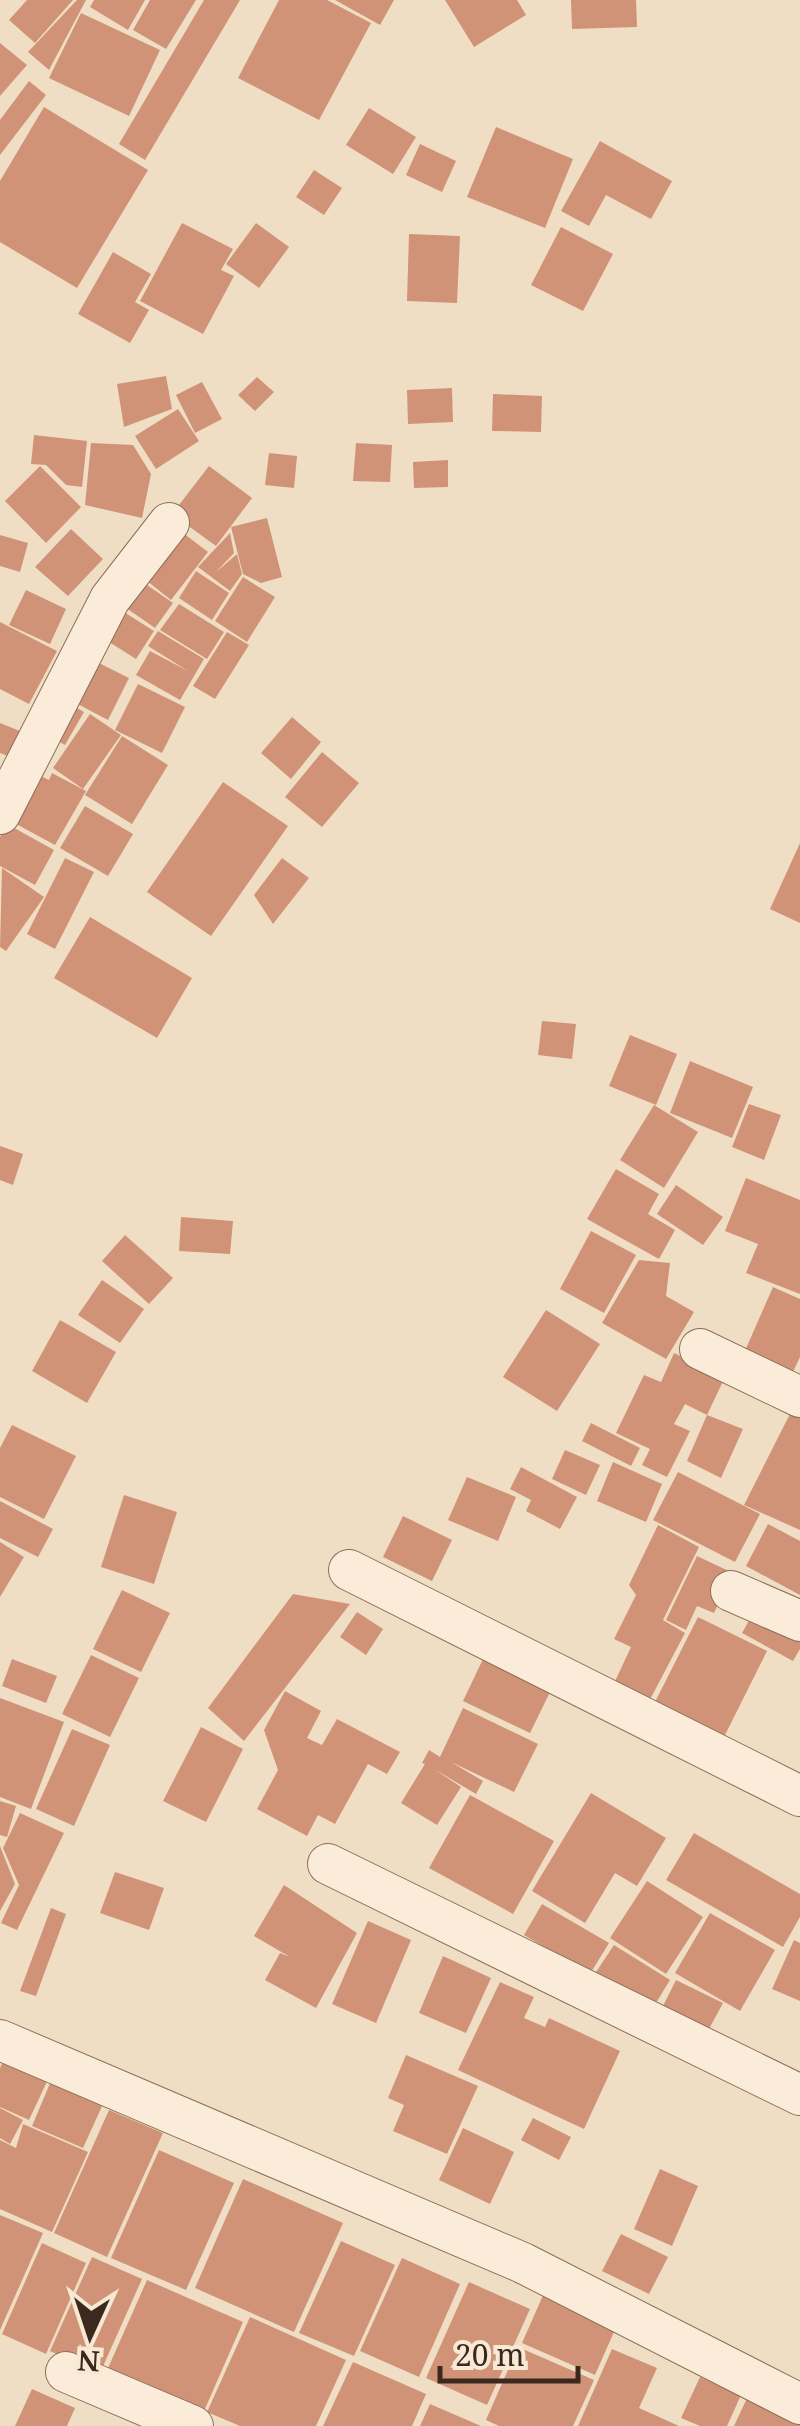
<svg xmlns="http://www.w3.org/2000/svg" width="800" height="2426" font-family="'Noto Serif',serif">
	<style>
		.building { fill: #d09378 }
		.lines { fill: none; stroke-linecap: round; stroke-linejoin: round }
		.street-casing { stroke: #8c6f59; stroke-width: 42 }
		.street { stroke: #faecd8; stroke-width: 40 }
	</style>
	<rect width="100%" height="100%" fill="#f0dec4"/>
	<g class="building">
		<polygon points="27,0 73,0 35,43 9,20"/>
		<polygon points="77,0 86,0 49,70 28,52"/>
		<polygon points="94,0 145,0 128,30 90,7"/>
		<polygon points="150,0 196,0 166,49 133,30"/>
		<polygon points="204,0 240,0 145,160 119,144"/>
		<polygon points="279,0 327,0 371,23 319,120 238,78"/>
		<polygon points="335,0 394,0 380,25"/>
		<polygon points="445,0 517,0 526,15 474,47"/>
		<polygon points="571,0 636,0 637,27 572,29"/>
		<polygon points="81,13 160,50 129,116 49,78"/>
		<polygon points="0,43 27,65 0,96"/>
		<polygon points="29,81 46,95 0,155 0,120"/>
		<polygon points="44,107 148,170 77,288 0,242 0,181"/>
		<polygon points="369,108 416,137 393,174 346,145"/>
		<polygon points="496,127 573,159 545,228 467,197"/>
		<polygon points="600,141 672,181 651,219 606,195 589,226 561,211"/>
		<polygon points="420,144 456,161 442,192 406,175"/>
		<polygon points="314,170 342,188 324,215 296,197"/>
		<polygon points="182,223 233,249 221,270 234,276 203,334 140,301"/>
		<polygon points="256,223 289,247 259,288 226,264"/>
		<polygon points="561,227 613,254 583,311 531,285"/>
		<polygon points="409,234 460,236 457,303 407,301"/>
		<polygon points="113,252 151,274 135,302 149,310 130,343 78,314"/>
		<polygon points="166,376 172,409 124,427 117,384"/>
		<polygon points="257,377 274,392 255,411 238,395"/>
		<polygon points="202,382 222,419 195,433 176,395"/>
		<polygon points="452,388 453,422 408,424 407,390"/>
		<polygon points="493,394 542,396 541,432 492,431"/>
		<polygon points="178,409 199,441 156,469 135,436"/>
		<polygon points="34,435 87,441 82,487 66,485 46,465 31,464"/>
		<polygon points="91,443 133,445 151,474 142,518 85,505"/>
		<polygon points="356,443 392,445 390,482 353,481"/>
		<polygon points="269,453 297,456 294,488 265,485"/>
		<polygon points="448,460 448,487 414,488 413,462"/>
		<polygon points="40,466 81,507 46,543 5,501"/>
		<polygon points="209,466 252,498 216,546 172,514"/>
		<polygon points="267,518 282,577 261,583 243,574 231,527"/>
		<polygon points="174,526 208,552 171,600 137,573"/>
		<polygon points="71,529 103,559 68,596 35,567"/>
		<polygon points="230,533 234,553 216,572 237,554 242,574 230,591 198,567"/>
		<polygon points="0,535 28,543 20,572 0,566"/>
		<polygon points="196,571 229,593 212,620 179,598"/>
		<polygon points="243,577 275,597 247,642 215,621"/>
		<polygon points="137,578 173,603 155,628 119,603"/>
		<polygon points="26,590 66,609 50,644 9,625"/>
		<polygon points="179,604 224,632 207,659 160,630"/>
		<polygon points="116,607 154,631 136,659 98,635"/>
		<polygon points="0,622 57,651 29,704 0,689"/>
		<polygon points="158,631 204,659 180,700 136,675 150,651 188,671 148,646"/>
		<polygon points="227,632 249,645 215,699 193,686"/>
		<polygon points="91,659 129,678 108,720 70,700"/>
		<polygon points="138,684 185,707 162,753 115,730"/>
		<polygon points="65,701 84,712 65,745 47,735"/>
		<polygon points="90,714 121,735 83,789 53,768"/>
		<polygon points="292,717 321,742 291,779 261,753"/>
		<polygon points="0,723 25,733 15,759 0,753"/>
		<polygon points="122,736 168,765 132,824 85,795"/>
		<polygon points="322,752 359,783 322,827 285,797"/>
		<polygon points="31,771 49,780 52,773 86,791 55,845 5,818"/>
		<polygon points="223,782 288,826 211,936 147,892"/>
		<polygon points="85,806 133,834 108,876 60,848"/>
		<polygon points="7,824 54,850 35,885 0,866 0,837"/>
		<polygon points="800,843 800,923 770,909"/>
		<polygon points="65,858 94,872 55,949 27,934"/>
		<polygon points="282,858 309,878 273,924 254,895"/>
		<polygon points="2,868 44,897 6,951 0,947"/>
		<polygon points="90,917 192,978 157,1038 54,978"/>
		<polygon points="542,1021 576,1024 572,1059 538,1055"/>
		<polygon points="630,1035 677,1054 656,1105 609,1086"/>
		<polygon points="690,1061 753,1087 732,1138 670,1113"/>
		<polygon points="749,1104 781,1115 764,1160 732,1147"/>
		<polygon points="654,1105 698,1132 664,1188 620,1160"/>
		<polygon points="0,1146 23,1154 13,1185 0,1180"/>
		<polygon points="616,1169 659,1194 648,1214 675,1230 659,1259 587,1219"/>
		<polygon points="746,1178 800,1200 800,1294 746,1273 758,1244 725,1231"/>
		<polygon points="676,1185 723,1217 703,1245 657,1214"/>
		<polygon points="181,1217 233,1221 230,1254 179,1251"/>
		<polygon points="591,1231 636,1255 604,1313 560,1289"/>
		<polygon points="125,1235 173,1278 149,1304 102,1261"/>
		<polygon points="639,1260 670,1263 666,1296 694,1312 666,1359 602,1323"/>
		<polygon points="102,1280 144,1309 120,1343 78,1315"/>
		<polygon points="773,1287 800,1299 800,1357 792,1374 744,1353"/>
		<polygon points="546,1310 600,1344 557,1411 503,1377"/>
		<polygon points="60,1320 116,1352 87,1403 32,1371"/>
		<polygon points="674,1353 725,1377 707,1415 743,1429 721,1478 687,1461 707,1415 685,1404 674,1424 690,1431 667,1477 642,1465 650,1449 616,1433 644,1375 661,1382"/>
		<polygon points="794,1406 800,1409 800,1530 744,1505"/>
		<polygon points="591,1423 640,1448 631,1466 582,1441"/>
		<polygon points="12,1425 76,1456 44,1519 0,1497 0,1448"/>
		<polygon points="565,1450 600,1465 586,1495 552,1479"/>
		<polygon points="613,1462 662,1484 646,1522 597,1501"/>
		<polygon points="521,1467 577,1497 560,1529 526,1511 531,1500 510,1489"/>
		<polygon points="678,1472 760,1514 735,1562 653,1520"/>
		<polygon points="467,1477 516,1497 498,1541 448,1520"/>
		<polygon points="124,1495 177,1512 154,1584 101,1567"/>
		<polygon points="0,1501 53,1529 38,1557 0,1538"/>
		<polygon points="403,1516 452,1540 432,1581 383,1557"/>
		<polygon points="768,1524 800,1541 800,1595 746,1566"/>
		<polygon points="658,1525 699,1547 663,1620 685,1633 645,1709 610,1692 631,1647 614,1639 636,1595 629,1585"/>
		<polygon points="0,1542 24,1557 0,1597"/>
		<polygon points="697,1556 733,1573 714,1613 697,1606 686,1630 666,1620"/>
		<polygon points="122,1590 170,1613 141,1672 93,1649"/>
		<polygon points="293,1594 350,1604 244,1741 208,1708"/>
		<polygon points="764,1594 800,1614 800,1649 793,1661 742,1633"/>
		<polygon points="357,1612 383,1629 366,1655 340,1637"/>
		<polygon points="698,1617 767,1651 724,1737 655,1702"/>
		<polygon points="91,1655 139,1678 110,1737 62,1714"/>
		<polygon points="12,1659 57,1676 46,1703 2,1686"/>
		<polygon points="483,1659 550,1692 530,1733 463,1701"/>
		<polygon points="285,1691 321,1711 307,1738 322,1745 337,1719 400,1752 387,1774 368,1764 335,1824 318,1815 307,1836 257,1809 278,1770 264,1730"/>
		<polygon points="0,1698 64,1722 31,1809 0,1797"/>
		<polygon points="463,1708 538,1744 514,1792 451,1762 483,1781 476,1794 434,1769 461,1787 437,1825 401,1803 425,1764 422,1763 429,1750 440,1757"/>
		<polygon points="201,1727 243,1749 206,1822 163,1801"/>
		<polygon points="72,1729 110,1745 74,1826 36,1809"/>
		<polygon points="591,1793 666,1838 637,1886 615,1873 585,1923 532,1891"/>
		<polygon points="470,1795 554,1841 513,1914 429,1868"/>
		<polygon points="0,1801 16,1806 7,1837 0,1835"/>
		<polygon points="20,1813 64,1833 17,1930 1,1923 19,1885 3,1848"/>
		<polygon points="694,1833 800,1894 800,1917 783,1947 666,1880"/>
		<polygon points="0,1846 15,1884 0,1911"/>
		<polygon points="115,1872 164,1888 149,1930 100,1913"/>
		<polygon points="647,1881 703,1917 666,1974 610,1938"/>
		<polygon points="284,1885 357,1933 316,2008 265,1980 280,1953 290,1957 254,1936"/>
		<polygon points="542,1904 609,1943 590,1974 524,1935"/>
		<polygon points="51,1908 66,1914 36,1996 20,1991"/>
		<polygon points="710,1913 775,1950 740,2011 675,1973"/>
		<polygon points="368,1921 411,1940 376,2023 332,2004"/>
		<polygon points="794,1940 800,1943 800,2001 772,1989"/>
		<polygon points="614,1945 670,1980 653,2008 596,1972"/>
		<polygon points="443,1956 491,1978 466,2033 419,2013"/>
		<polygon points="676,1980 723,2003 709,2029 663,2006"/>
		<polygon points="500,1982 534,1997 524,2018 545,2027 549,2018 620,2051 584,2129 458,2070"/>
		<polygon points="7,2052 51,2073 29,2120 0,2107 0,2068"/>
		<polygon points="406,2055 478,2086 447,2154 393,2131 404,2105 388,2098"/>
		<polygon points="51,2081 103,2104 83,2148 32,2126"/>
		<polygon points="0,2108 23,2120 10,2144 0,2138"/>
		<polygon points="109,2110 163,2133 107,2257 54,2233"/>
		<polygon points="533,2118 571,2137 559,2160 521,2140"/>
		<polygon points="23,2124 88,2152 52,2232 0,2209 0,2140 16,2148"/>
		<polygon points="463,2128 514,2152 490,2204 439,2180"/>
		<polygon points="159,2150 234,2183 186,2290 111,2258"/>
		<polygon points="660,2169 698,2186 672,2246 634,2229"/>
		<polygon points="243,2179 343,2223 294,2332 195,2288"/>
		<polygon points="0,2215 43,2233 0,2330"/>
		<polygon points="621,2234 668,2257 649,2294 602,2271"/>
		<polygon points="341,2241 395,2265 354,2356 299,2333"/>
		<polygon points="42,2243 86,2263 46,2354 2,2334"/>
		<polygon points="92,2257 142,2279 100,2373 50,2351"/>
		<polygon points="402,2258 460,2284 419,2377 360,2351"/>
		<polygon points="147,2280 243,2322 201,2418 105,2375"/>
		<polygon points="469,2282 530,2309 487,2405 426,2378"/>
		<polygon points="548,2284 621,2316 595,2375 522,2343"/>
		<polygon points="250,2317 346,2360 316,2426 240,2426 207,2412"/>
		<polygon points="518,2347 594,2380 573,2426 499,2426 486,2420"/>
		<polygon points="612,2349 657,2368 639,2408 679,2426 578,2426"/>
		<polygon points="353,2362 426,2394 412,2426 323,2426"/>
		<polygon points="700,2377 741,2395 727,2426 700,2426 681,2418"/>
		<polygon points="32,2389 75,2408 67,2426 15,2426"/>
		<polygon points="748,2396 800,2419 800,2426 734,2426"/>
		<polygon points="430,2404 481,2426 420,2426"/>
	</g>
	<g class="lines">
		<defs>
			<g id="street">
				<polyline points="0,814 110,599 169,523"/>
				<polyline points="700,1349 800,1397"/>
				<polyline points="349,1570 800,1796"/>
				<polyline points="731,1591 800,1621"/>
				<polyline points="328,1864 800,2095"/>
				<polyline points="0,2040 523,2263 800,2404"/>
				<polyline points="66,2372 193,2426"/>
			</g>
		</defs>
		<use href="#street" class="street-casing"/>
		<use href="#street" class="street"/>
	</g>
	<g transform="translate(90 2336) rotate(183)" stroke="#f7e9d4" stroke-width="8" paint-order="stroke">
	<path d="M0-8L18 38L0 25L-18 38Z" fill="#3b291e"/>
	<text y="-15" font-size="28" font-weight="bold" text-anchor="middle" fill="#3b291e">N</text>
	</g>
	<path d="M440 2366v15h138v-15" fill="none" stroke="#3b291e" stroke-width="5"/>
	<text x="455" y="2366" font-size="30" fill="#3b291e" stroke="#f7e9d4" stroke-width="8" paint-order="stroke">20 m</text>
</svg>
